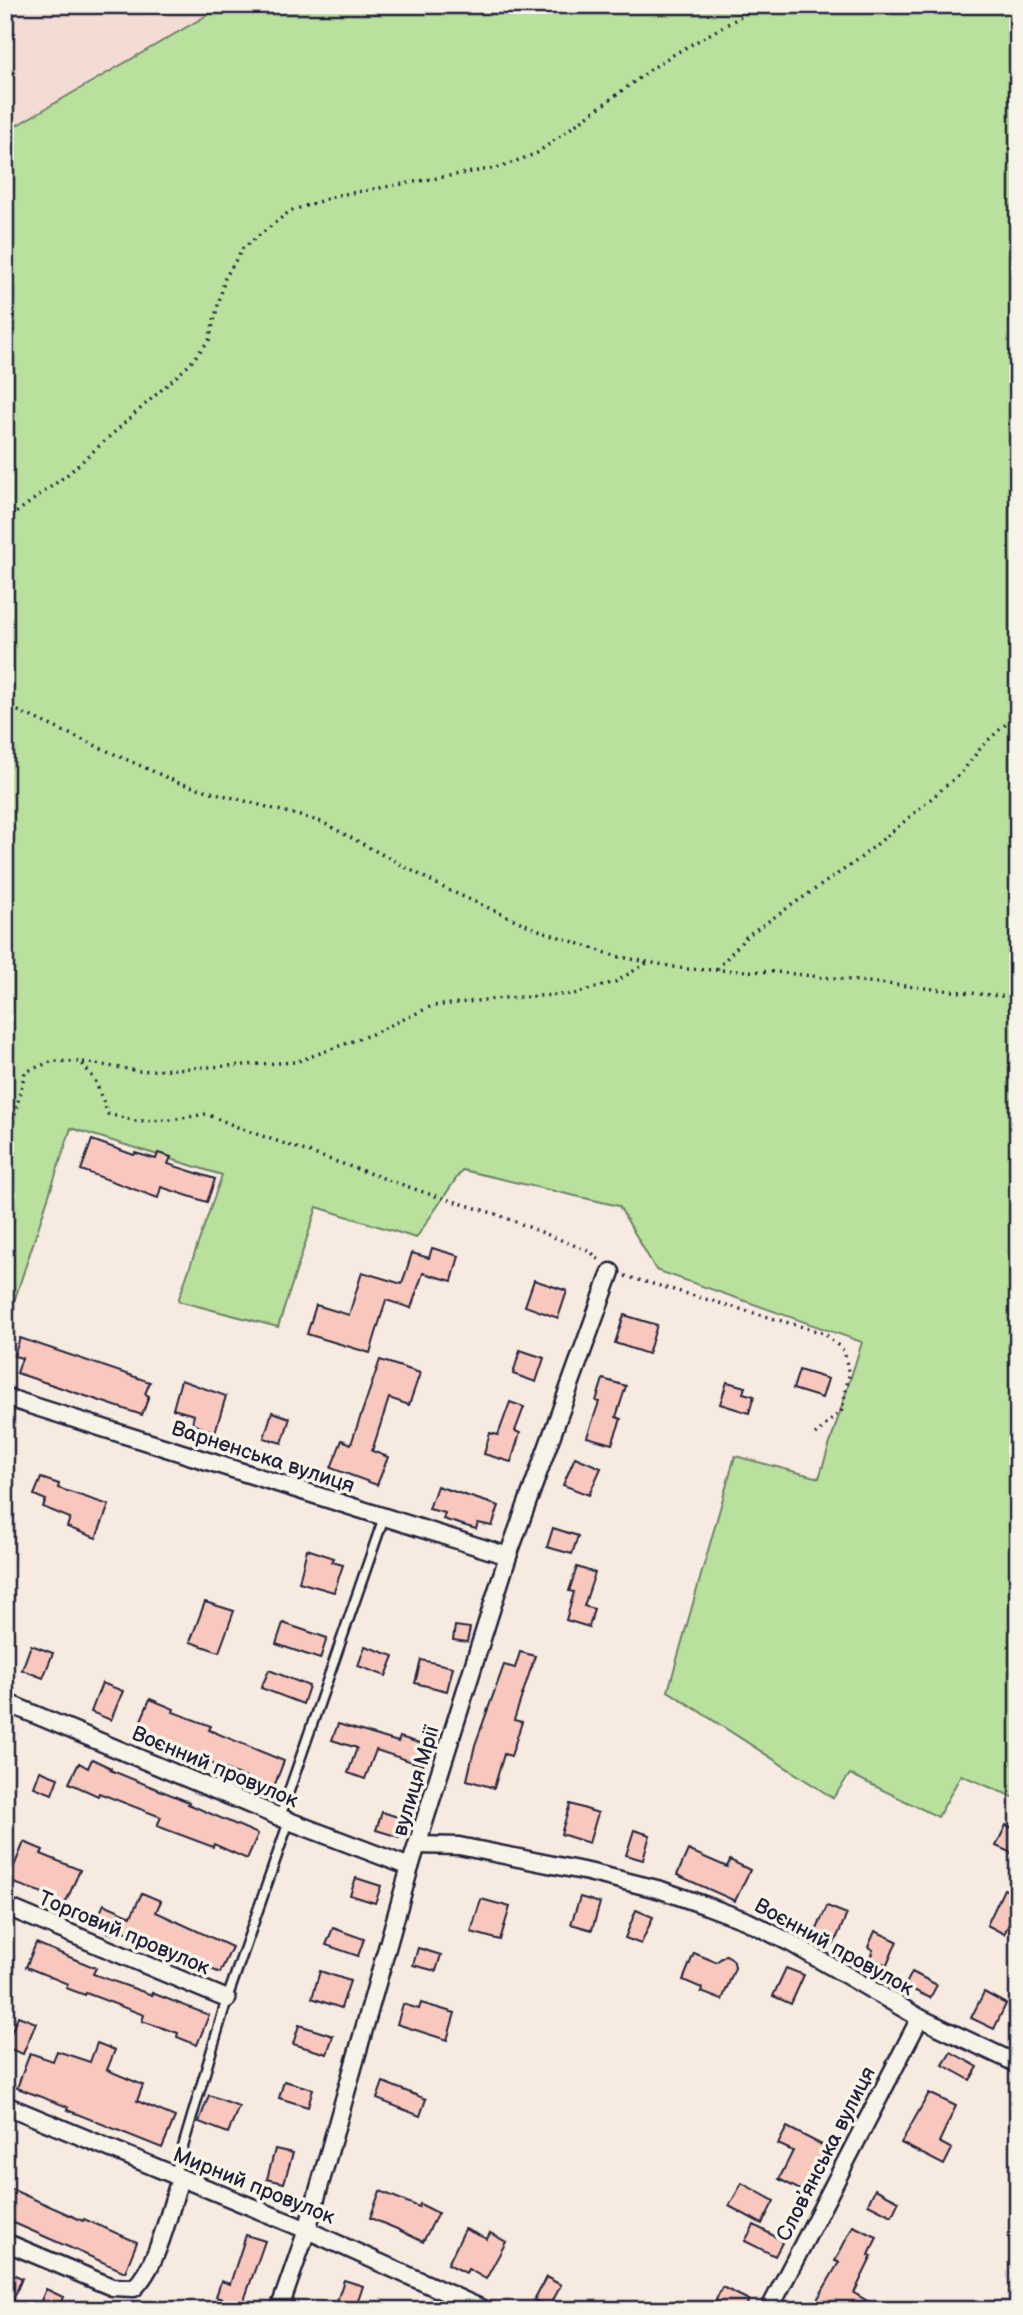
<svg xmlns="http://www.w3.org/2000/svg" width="1023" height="2315" font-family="'Balsamiq Sans',sans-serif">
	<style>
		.built { fill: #f3dcd3 }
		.green { fill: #b9e19d; stroke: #6e826c; stroke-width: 2 }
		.building { fill: #f8c8be; stroke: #22223b; stroke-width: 2 }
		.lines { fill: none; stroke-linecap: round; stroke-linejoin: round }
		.lane-casing { stroke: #22223b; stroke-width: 13 }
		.street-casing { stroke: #22223b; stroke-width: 21 }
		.path { stroke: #22223b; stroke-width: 3.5; stroke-dasharray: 2 5; stroke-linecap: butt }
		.lane { stroke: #f7f3e8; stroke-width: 8 }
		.street { stroke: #f7f3e8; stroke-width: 16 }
		.labels { text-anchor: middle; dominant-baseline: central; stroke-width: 7; stroke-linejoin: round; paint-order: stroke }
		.street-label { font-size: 21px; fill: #22223b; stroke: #f7f3e8 }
	</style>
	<rect width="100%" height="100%" fill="#f7eae0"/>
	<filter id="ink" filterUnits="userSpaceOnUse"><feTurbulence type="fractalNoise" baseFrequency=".0143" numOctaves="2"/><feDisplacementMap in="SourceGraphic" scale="14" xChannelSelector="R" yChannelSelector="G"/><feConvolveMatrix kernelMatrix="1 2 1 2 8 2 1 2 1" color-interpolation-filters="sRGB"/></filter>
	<g filter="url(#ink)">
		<polygon class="built" points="5,5 225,5 5,132"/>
		<polygon class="green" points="225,5 1018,5 1018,1799 961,1775 938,1817 850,1774 833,1798 668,1691 735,1456 819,1478 862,1342 656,1270 619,1206 462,1170 416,1238 317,1207 278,1327 178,1301 222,1175 71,1128 5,1329 5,132"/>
		<g class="building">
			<polygon points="92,1140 134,1155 135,1153 156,1159 158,1153 171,1157 168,1164 215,1179 207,1202 161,1187 158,1198 81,1170"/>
			<polygon points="432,1248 459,1256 452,1281 423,1273 411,1308 386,1300 370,1353 307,1334 316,1305 349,1315 362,1272 402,1284 412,1253 429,1258"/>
			<polygon points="534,1280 567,1291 558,1318 525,1306"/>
			<polygon points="624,1315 657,1325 648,1354 615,1343"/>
			<polygon points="20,1338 150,1382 145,1394 149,1396 142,1415 17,1373 22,1358 14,1356"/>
			<polygon points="520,1350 544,1358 536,1382 513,1374"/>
			<polygon points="380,1360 420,1373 409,1405 389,1398 372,1451 388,1457 377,1485 331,1468 342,1440 351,1444"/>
			<polygon points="799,1370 828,1379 822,1398 793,1389"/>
			<polygon points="603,1379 626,1386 616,1417 621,1419 612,1444 587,1437 599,1402 596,1401"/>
			<polygon points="181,1380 226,1396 215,1432 192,1424 194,1415 173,1409"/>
			<polygon points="727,1382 745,1387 743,1393 754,1396 749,1413 720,1404"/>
			<polygon points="510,1402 524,1407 515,1431 520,1433 511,1462 484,1454 490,1433 498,1435"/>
			<polygon points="272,1412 290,1418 282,1443 264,1438"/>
			<polygon points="575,1457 601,1468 589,1495 563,1485"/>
			<polygon points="41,1478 59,1484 58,1488 109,1505 96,1538 67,1527 70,1518 43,1507 46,1500 34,1495"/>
			<polygon points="437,1486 499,1506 492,1526 478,1523 476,1529 443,1519 445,1513 429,1509"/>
			<polygon points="553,1528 578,1536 572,1554 547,1547"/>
			<polygon points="307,1549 334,1558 332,1562 343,1565 334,1592 299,1582"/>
			<polygon points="577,1567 595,1573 584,1606 594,1609 589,1627 566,1620 574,1592 569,1591"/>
			<polygon points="205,1602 234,1611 219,1652 190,1642"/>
			<polygon points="283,1623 327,1638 320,1659 276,1644"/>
			<polygon points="455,1626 470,1628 467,1642 453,1640"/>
			<polygon points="31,1645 53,1653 43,1678 22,1670"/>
			<polygon points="365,1646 394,1656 386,1676 358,1666"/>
			<polygon points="520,1652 535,1656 514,1720 522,1722 511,1756 504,1754 494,1788 467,1780 475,1745 504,1665 515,1668"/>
			<polygon points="421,1660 453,1667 447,1691 415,1683"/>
			<polygon points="269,1670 309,1686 303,1704 261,1688"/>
			<polygon points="102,1683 123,1691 111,1720 91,1712"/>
			<polygon points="150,1699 174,1709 173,1712 211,1726 209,1730 284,1761 273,1789 136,1732"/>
			<polygon points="338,1724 398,1742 400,1737 429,1746 422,1765 376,1750 365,1779 348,1773 357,1748 332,1740"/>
			<polygon points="92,1759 111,1768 110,1770 189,1802 188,1804 258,1834 247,1859 214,1844 213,1847 157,1826 161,1817 99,1793 98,1796 69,1783 79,1763 88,1768"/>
			<polygon points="40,1771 58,1778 52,1794 34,1787"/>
			<polygon points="570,1804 598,1813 589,1843 561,1834"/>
			<polygon points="382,1812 404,1819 399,1837 376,1830"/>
			<polygon points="1006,1825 1018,1830 1018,1856 996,1846"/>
			<polygon points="634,1830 650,1835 643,1860 626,1855"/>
			<polygon points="24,1842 43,1850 41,1854 80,1870 65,1904 48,1897 49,1895 8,1881"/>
			<polygon points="688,1850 727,1867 730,1860 750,1870 735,1901 677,1875"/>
			<polygon points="356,1878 381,1886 375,1903 350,1895"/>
			<polygon points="1004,1889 1018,1895 1018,1906 1004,1934 987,1925"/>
			<polygon points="142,1893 161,1901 156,1912 232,1947 220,1973 115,1927 112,1934 94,1925 104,1904 131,1916"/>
			<polygon points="580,1897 600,1903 592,1930 571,1924"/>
			<polygon points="481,1899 510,1907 500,1940 471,1932"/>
			<polygon points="827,1906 847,1914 834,1944 814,1936"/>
			<polygon points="636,1910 653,1917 641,1944 625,1938"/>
			<polygon points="333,1928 364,1939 358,1956 326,1945"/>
			<polygon points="875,1931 897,1941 887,1965 870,1958 873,1950 868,1947"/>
			<polygon points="36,1943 96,1968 93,1974 152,1995 152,1993 209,2015 197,2045 177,2037 178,2033 142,2021 144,2015 86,1993 85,1995 66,1988 68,1984 26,1967"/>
			<polygon points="418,1948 441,1955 436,1971 413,1965"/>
			<polygon points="694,1953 716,1962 726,1955 731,1958 734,1962 735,1968 722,2000 701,1992 702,1988 683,1980"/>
			<polygon points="786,1968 804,1975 791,2004 773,1996"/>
			<polygon points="320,1971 350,1981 341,2008 312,1998"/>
			<polygon points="912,1972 937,1985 930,1998 905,1986"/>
			<polygon points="984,1992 1006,2004 994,2029 971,2018"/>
			<polygon points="421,2003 455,2013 447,2040 397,2024 403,2004 419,2009"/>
			<polygon points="18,2016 36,2023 23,2054 5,2047"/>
			<polygon points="299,2025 333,2036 327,2054 293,2044"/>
			<polygon points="97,2043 115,2050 107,2070 143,2085 137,2101 175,2117 162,2148 67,2110 68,2107 17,2088 30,2053 53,2061 57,2051 90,2062"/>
			<polygon points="951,2052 978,2067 970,2080 943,2065"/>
			<polygon points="284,2081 313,2089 308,2107 279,2098"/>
			<polygon points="383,2082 426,2099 420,2116 377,2099"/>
			<polygon points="929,2093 956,2106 939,2142 952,2149 944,2165 901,2143"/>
			<polygon points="209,2095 239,2106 228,2133 199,2122"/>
			<polygon points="787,2127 826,2147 802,2191 779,2179 793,2151 778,2144"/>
			<polygon points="275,2149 293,2153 284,2183 267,2179"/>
			<polygon points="742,2183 774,2201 762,2224 729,2206"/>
			<polygon points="11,2189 83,2221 84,2219 137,2242 125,2272 5,2219 5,2203"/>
			<polygon points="875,2189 899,2201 892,2216 868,2204"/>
			<polygon points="380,2191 419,2207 420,2204 438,2213 423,2242 397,2229 370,2218"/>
			<polygon points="754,2225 783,2241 775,2256 745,2241"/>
			<polygon points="853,2226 877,2237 869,2255 872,2256 854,2293 883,2310 835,2310 817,2300 839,2262 835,2261"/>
			<polygon points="465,2229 487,2239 490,2233 506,2242 486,2279 468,2269 466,2273 448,2264"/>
			<polygon points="246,2235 265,2241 242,2306 216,2297 221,2281 230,2284"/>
			<polygon points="5,2271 22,2278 9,2310 5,2310"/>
			<polygon points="546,2277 561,2285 549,2308 534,2300"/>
			<polygon points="344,2280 363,2286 355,2310 334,2310"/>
			<polygon points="722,2287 749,2300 744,2310 732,2310 715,2302"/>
			<polygon points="46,2289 63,2297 58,2310 37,2310"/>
		</g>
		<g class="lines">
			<defs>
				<g id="lane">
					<polyline points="280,1817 384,1517"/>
					<polyline points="174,2177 227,1999 289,1821"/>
				</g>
				<g id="street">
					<polyline points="5,1397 508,1556"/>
					<polyline points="5,1702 289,1821 410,1867"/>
					<polyline points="418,1845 459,1846 588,1872 661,1890 707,1906 747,1921 791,1943 920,2018 1018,2064"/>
					<polyline points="5,1906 227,1999"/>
					<polyline points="5,2105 307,2230 485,2310"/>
					<path d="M5,2242L112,2287L134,2288C158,2266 169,2211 180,2179"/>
					<polyline points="279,2310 307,2230 410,1867 508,1556 611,1272"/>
					<polyline points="769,2310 920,2018"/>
				</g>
			</defs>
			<use href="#lane" class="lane-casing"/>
			<use href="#street" class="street-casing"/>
			<g class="path">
				<polyline points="5,521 68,474 189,365 209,340 225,278 243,248 290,211 339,195 501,167 537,153 664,60 761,5"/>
				<polyline points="5,705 179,783 322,822 446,889 536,929 615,956 686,969 776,972 1018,998"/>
				<polyline points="717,969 748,935 858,860 912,815 962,772 983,745 1018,713"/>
				<polyline points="83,1062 140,1071 296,1062 372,1034 432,1006 503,998 574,994 615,982 647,963"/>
				<polyline points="5,1156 25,1072 53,1061 81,1062 95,1080 108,1114 136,1121 171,1120 206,1114 245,1130 429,1194 496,1214 591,1252 601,1262"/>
				<polyline points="625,1276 824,1333 844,1351 849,1375 842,1410 815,1435"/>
			</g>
			<use href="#lane" class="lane"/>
			<use href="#street" class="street"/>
		</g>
	</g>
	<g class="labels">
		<g class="street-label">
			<text transform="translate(263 1457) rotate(18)">Варненська вулиця</text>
			<text transform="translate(215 1767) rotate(23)">Воєнний провулок</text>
			<text transform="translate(416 1781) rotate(-73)">вулиця Мрії</text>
			<text transform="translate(124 1933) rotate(23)">Торговий провулок</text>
			<text transform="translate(834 1947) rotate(29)">Воєнний провулок</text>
			<text transform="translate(826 2154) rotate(-63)">Словʼянська вулиця</text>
			<text transform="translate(254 2186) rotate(22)">Мирний провулок</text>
		</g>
	</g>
	<rect width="1023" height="2315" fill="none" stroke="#f7f3e8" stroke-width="28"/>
	<rect x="14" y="14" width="995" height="2287" fill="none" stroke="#22223b" stroke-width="2.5" filter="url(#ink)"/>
</svg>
